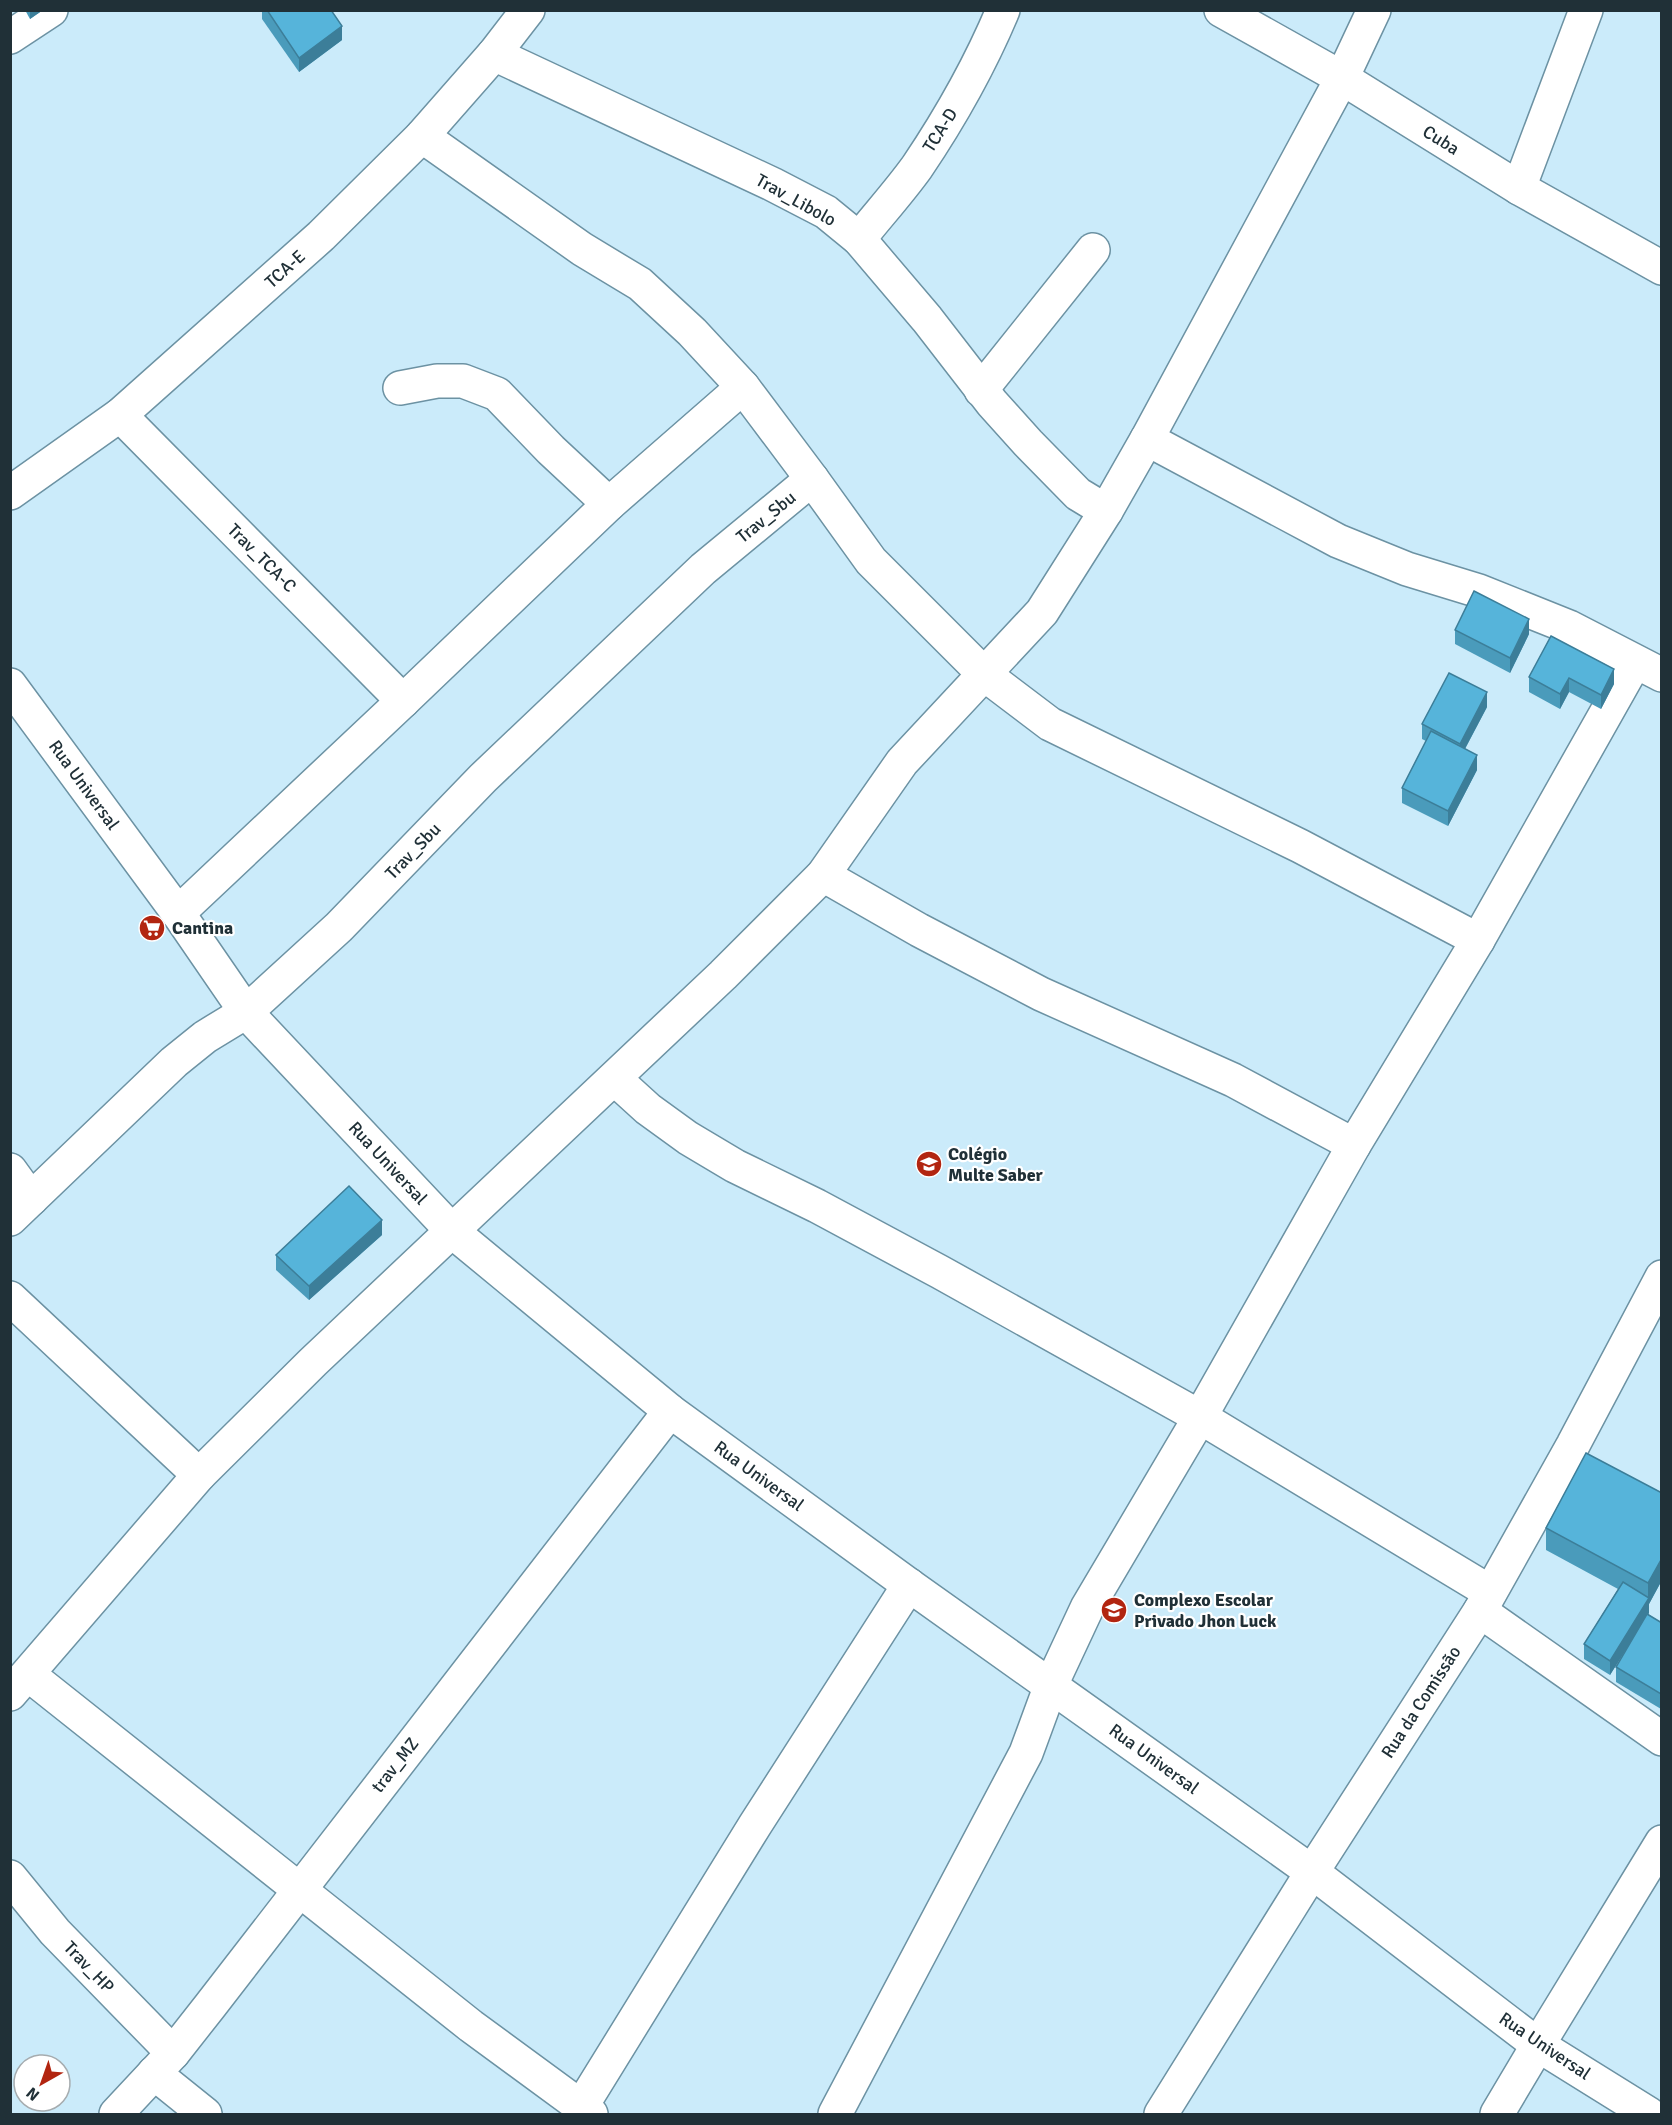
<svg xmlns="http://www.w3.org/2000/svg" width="1672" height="2125" font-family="Signika,sans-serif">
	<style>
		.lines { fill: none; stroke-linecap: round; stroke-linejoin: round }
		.minor-casing { stroke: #6c92a3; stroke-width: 36 }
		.minor { stroke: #fff; stroke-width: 33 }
		.wall { fill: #4a9bbb }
		.shaded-wall { fill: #3c7e99 }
		.building { fill: #56b4da; stroke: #3c7e99; stroke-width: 1.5 }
		.labels { text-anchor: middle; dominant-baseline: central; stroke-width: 4.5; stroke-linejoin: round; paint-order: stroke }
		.street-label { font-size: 18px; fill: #203037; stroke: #fff }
		.poi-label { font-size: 18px; font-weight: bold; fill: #203037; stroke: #fff; text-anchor: start }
	</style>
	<rect width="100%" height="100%" fill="#cbebfa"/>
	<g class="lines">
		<defs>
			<g id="minor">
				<polyline points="1221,10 1342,78 1519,188 1662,268"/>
				<polyline points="10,37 51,10"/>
				<polyline points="494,54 772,184 826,212 859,239 927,319 992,403 1028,443 1078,494 1106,511"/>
				<polyline points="422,136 582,249 640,284 692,332 743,387 812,479 871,561 984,674 1050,724 1300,846 1478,940"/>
				<polyline points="1519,188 1586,10"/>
				<path d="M859,239C878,215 899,192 917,167C950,118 980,65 1003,10"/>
				<polyline points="400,388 437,381 463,381 497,394 551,450 609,504"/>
				<polyline points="981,390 1093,250"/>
				<polyline points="120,415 403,701"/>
				<polyline points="1147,439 1338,541 1407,569 1479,591 1569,627 1662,675"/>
				<polyline points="10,493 120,415 321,236 422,136 494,54 528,10"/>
				<polyline points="10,685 178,913 246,1012 453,1232 670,1411 909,1585 1312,1872 1538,2045 1649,2114"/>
				<polyline points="823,875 919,930 1041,994 1233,1080 1354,1145"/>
				<polyline points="178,913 403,701 609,504 743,387"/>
				<polyline points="615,1079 648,1109 688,1138 735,1166 817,1206 940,1272 1200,1417 1490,1592"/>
				<polyline points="10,1170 31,1199"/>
				<polyline points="10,1219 174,1062 205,1037 246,1012 339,927 483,778 703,569 812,479"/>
				<polyline points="10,1298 199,1475"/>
				<polyline points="1480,1611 1662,1739"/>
				<polyline points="29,1675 471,2026 591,2114"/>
				<polyline points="10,1694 199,1475 313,1362 723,975 823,875 902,762 1042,612 1106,511 1147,439 1342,78 1374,10"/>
				<polyline points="10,1877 55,1932 173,2053"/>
				<polyline points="154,2073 205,2114"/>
				<polyline points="581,2107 755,1825 909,1585"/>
				<polyline points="116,2114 173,2053 210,2006 670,1411"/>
				<polyline points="835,2114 1026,1753 1051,1685 1087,1608 1200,1417 1354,1145 1478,940 1635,662"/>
				<polyline points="1161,2114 1312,1872 1480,1611 1573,1445 1662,1277"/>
				<polyline points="1497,2114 1538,2045 1662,1842"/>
			</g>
		</defs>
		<use href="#minor" class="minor-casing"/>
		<use href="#minor" class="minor"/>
	</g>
	<g class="wall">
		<polygon points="25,10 43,10 30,19"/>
		<polygon points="262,10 331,10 342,40 299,72 262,19"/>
		<polygon points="1455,630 1529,634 1510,673 1455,644"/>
		<polygon points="1551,636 1614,684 1601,709 1569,692 1560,709 1529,692 1529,677"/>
		<polygon points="1487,707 1465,749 1477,770 1448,826 1402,803 1402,788 1426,741 1422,739 1422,724"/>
		<polygon points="382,1235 309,1300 276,1270 276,1255"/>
		<polygon points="1662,1493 1662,1580 1649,1604 1649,1613 1648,1614 1662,1623 1661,1709 1616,1682 1616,1667 1640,1627 1610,1675 1584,1659 1584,1644 1618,1589 1546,1550 1546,1528"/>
	</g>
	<g class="shaded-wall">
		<polygon points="30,10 43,10 30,19"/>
		<polygon points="342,26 342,40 299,72 299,58"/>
		<polygon points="1529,619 1529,634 1510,673 1510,658"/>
		<polygon points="1614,669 1614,684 1601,709 1601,695"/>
		<polygon points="1569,678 1569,692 1560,709 1560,694"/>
		<polygon points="1487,692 1487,707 1460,758 1460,744"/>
		<polygon points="1477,755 1477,770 1448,826 1448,811"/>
		<polygon points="382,1220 382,1235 309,1300 309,1286"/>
		<polygon points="1662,1558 1662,1580 1649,1604 1649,1613 1610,1675 1610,1661 1648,1599 1648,1583"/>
	</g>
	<g class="building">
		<polygon points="267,10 331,10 342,26 299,58"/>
		<polygon points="1474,591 1529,619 1510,658 1455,630"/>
		<polygon points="1551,636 1614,669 1601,695 1569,678 1560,694 1529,677"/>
		<polygon points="1449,673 1487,692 1460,744 1422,724"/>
		<polygon points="1431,731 1477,755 1448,811 1402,788"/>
		<polygon points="349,1186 382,1220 309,1286 276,1255"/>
		<polygon points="1586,1453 1662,1493 1662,1558 1648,1583 1546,1528"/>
		<polygon points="1623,1582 1649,1598 1610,1661 1584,1644"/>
		<polygon points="1647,1614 1662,1623 1661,1694 1616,1667"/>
	</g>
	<defs>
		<symbol id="supermarket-disc" viewBox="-11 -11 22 22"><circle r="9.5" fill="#b22510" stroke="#fff"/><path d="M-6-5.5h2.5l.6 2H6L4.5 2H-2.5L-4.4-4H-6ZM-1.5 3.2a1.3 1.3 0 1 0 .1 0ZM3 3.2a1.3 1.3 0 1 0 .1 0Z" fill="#fff"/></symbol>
		<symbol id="school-disc" viewBox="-11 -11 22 22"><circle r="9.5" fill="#b22510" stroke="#fff"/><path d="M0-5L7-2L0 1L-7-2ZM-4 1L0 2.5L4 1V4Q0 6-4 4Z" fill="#fff"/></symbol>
	</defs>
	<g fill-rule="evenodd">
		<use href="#supermarket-disc" x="137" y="913" width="30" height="30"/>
		<use href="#school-disc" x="914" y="1149" width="30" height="30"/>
		<use href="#school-disc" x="1099" y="1595" width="30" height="30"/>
	</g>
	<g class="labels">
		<g class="street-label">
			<text transform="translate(940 130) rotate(-58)">TCA-D</text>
			<text transform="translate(1441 140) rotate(32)">Cuba</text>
			<text transform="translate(796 200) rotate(29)">Trav_Libolo</text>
			<text transform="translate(285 269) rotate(-42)">TCA-E</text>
			<text transform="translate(766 517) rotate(-39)">Trav_Sbu</text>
			<text transform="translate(262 558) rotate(45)">Trav_TCA-C</text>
			<text transform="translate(84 785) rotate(54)">Rua Universal</text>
			<text transform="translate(413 851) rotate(-46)">Trav_Sbu</text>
			<text transform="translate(388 1163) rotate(47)">Rua Universal</text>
			<text transform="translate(759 1476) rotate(36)">Rua Universal</text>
			<text transform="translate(1421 1702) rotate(-57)">Rua da Comissão</text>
			<text transform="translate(1154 1759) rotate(36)">Rua Universal</text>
			<text transform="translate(395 1765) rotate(-52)">trav_MZ</text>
			<text transform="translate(89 1967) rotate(46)">Trav_HP</text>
			<text transform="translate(1545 2046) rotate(34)">Rua Universal</text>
		</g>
		<g class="poi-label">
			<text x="172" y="928">Cantina</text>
			<text x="948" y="1154">Colégio<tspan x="948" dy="21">Multe Saber</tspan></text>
			<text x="1134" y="1600">Complexo Escolar<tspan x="1134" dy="21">Privado Jhon Luck</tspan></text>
		</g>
	</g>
	<rect width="1672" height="2125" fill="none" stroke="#203037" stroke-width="24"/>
	<g transform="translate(42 2083) rotate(220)"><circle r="28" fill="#ffffff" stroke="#a6acaf" stroke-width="1.5"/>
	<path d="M0-4.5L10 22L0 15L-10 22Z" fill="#b22510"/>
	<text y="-9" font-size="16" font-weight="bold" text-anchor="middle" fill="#203037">N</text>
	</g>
</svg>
